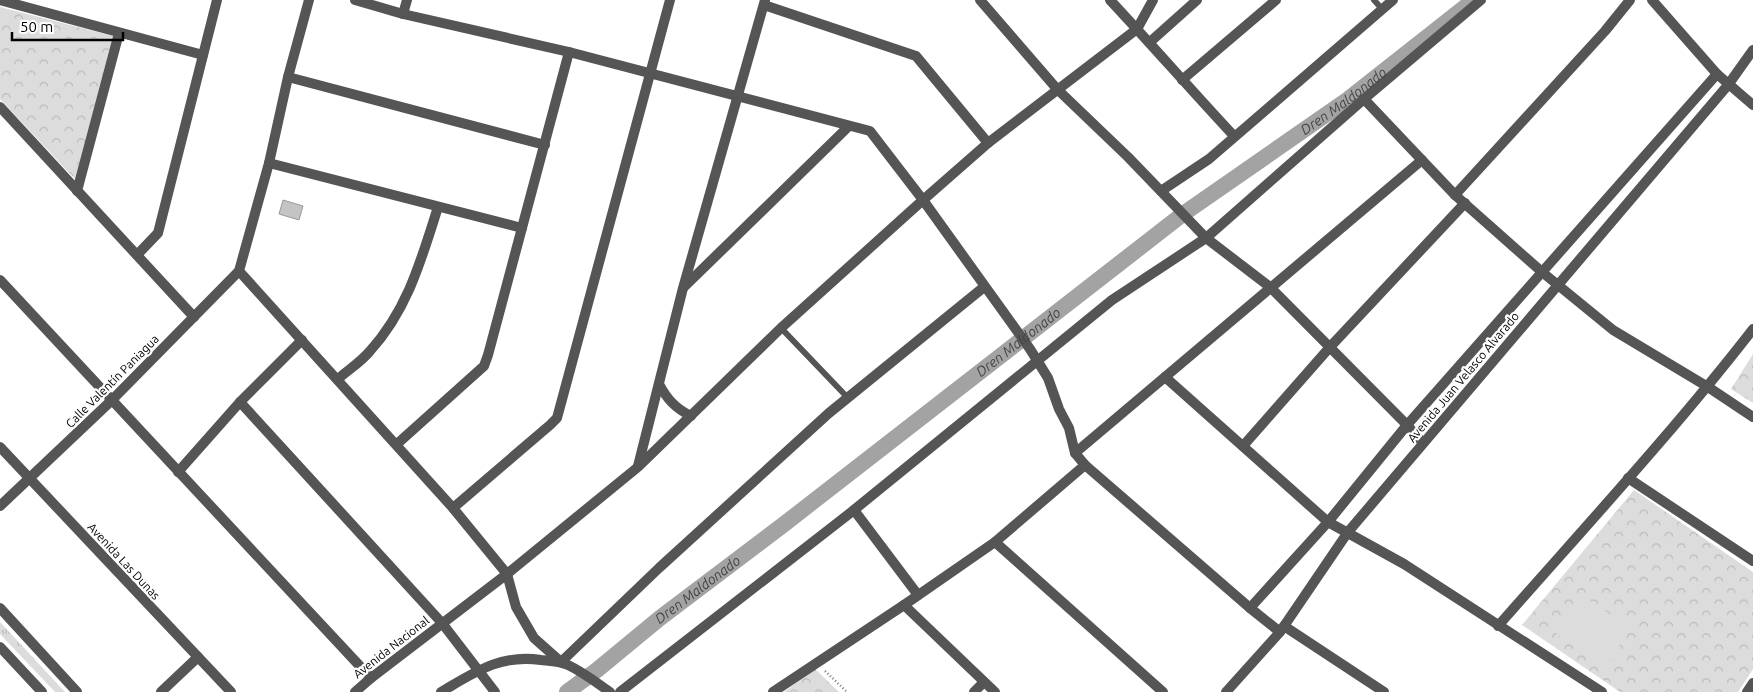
<svg xmlns="http://www.w3.org/2000/svg" width="1753" height="692" font-family="Ubuntu,sans-serif">
	<style>
		.grass { fill: url(#grass-tufts) }
		.forest { fill: url(#forest-crowns) }
		.garden { fill: #dcdcdc }
		.lines { fill: none; stroke-linecap: round; stroke-linejoin: round }
		.canal { stroke: #a3a3a3; stroke-width: 16 }
		.building { fill: #c4c4c4; stroke: #999 }
		.path { stroke: #777; stroke-width: 2.5; stroke-dasharray: 1 2.5; stroke-linecap: butt }
		.service { stroke: #555; stroke-width: 6 }
		.minor { stroke: #555; stroke-width: 10 }
		.tertiary { stroke: #555; stroke-width: 10 }
		.labels { text-anchor: middle; dominant-baseline: central; stroke-width: 4.5; stroke-linejoin: round; paint-order: stroke }
		.street-label { font-size: 12px; fill: #000; stroke: #fff }
		.water-label { font-size: 14px; font-style: italic; fill: #444; stroke: #fff }
	</style>
	<defs>
		<pattern id="grass-tufts" width="24" height="20" patternUnits="userSpaceOnUse" patternTransform="scale(1.25)"><rect width="24" height="20" fill="#dcdcdc"/><path d="M3 7l-1-3M5 7V3M7 7l1-3M15 17l-1-3M17 17v-4M19 17l1-3" fill="none" stroke="#bbb"/></pattern>
		<pattern id="forest-crowns" width="20" height="18" patternUnits="userSpaceOnUse" patternTransform="scale(1.25)"><rect width="20" height="18" fill="#dcdcdc"/><path d="M2 6a3 3 0 1 1 6 0M12 15a3 3 0 1 1 6 0" fill="none" stroke="#bbb"/></pattern>
	</defs>
	<rect width="100%" height="100%" fill="#fff"/>
	<polygon class="grass" points="0,622 65,692 55,692 0,634"/>
	<g class="forest">
		<polygon points="0,7 113,36 75,179 0,99"/>
		<polygon points="1753,354 1753,403 1731,389"/>
		<polygon points="1634,490 1753,572 1753,669 1738,692 1620,692 1522,625"/>
		<polygon points="815,669 839,692 784,692"/>
	</g>
	<polygon class="garden" points="1581,595 1631,628 1605,667 1556,634"/>
	<g class="lines">
		<path class="canal" id="s1" d="M567,692L597,670L660,618L783,525L1183,214L1347,100L1474,0"/>
	</g>
	<polygon class="building" points="283,200 303,206 299,220 279,214"/>
	<g class="lines">
		<polyline class="path" points="825,671 847,692"/>
		<g class="service">
			<polyline points="1374,0 1382,9"/>
			<polyline points="781,328 848,398"/>
		</g>
		<g class="minor">
			<polyline points="0,0 203,55"/>
			<polyline points="355,0 403,14 569,52 870,131 923,200 1030,349 1048,378 1059,409 1069,428 1075,453 1085,465 1250,608 1280,632"/>
			<polyline points="980,0 1057,89 1128,157 1206,238 1270,287 1407,425 1423,443"/>
			<path d="M1110,0C1152,45 1192,91 1234,136"/>
			<polyline points="1652,0 1717,74 1753,105"/>
			<polyline points="764,5 916,56 988,143"/>
			<polyline points="403,14 407,0"/>
			<polyline points="1150,42 1197,0"/>
			<polyline points="288,77 545,145"/>
			<polyline points="1182,80 1276,0"/>
			<polyline points="1728,85 1753,50"/>
			<polyline points="1364,99 1455,195 1542,272 1613,330 1708,387 1753,417"/>
			<polyline points="0,107 194,317"/>
			<polyline points="269,163 522,228"/>
			<polyline points="77,191 119,33"/>
			<polyline points="1161,191 1209,159 1393,0"/>
			<polyline points="1455,195 1605,31 1630,0"/>
			<polyline points="137,255 158,233 217,0"/>
			<polyline points="239,271 453,508 507,574 516,607 534,638 561,662 659,568 829,413 984,287"/>
			<polyline points="0,280 371,678"/>
			<polyline points="684,287 849,126"/>
			<polyline points="1165,377 1328,522 1404,564 1602,692"/>
			<path d="M338,379C348,370 361,362 370,351C408,309 421,260 438,207"/>
			<path d="M659,384C667,399 675,408 691,416"/>
			<polyline points="240,402 442,623 495,692"/>
			<polyline points="397,444 484,366 488,355 569,52"/>
			<polyline points="1243,446 1330,347 1465,203"/>
			<polyline points="0,447 231,692"/>
			<polyline points="1075,453 1422,160"/>
			<polyline points="638,466 683,288 765,0"/>
			<polyline points="178,472 240,402 302,340"/>
			<polyline points="1628,478 1753,561"/>
			<polyline points="0,506 112,400 239,271 269,163 288,77 309,0"/>
			<polyline points="453,508 550,425 557,418 670,0"/>
			<polyline points="854,510 918,595"/>
			<polyline points="995,542 1163,692"/>
			<polyline points="904,605 995,692"/>
			<polyline points="0,608 77,692"/>
			<polyline points="1250,608 1328,522 1407,425 1717,74"/>
			<polyline points="1284,626 1384,692"/>
			<path d="M1498,626C1584,528 1673,432 1753,329"/>
			<polyline points="0,647 42,692"/>
			<polyline points="161,692 198,657"/>
			<polyline points="355,692 371,678 507,574 638,467 781,328 923,200 988,143 1137,29 1153,0"/>
			<path d="M441,692C475,672 500,654 541,660C551,661 559,661 568,665C583,672 597,683 610,692"/>
			<polyline points="620,692 854,510 1112,300 1206,238 1364,99 1481,0"/>
			<polyline points="773,692 904,605 995,542 1085,465"/>
			<polyline points="974,692 984,682"/>
			<polyline points="1747,692 1753,683"/>
		</g>
		<polyline class="tertiary" points="1226,692 1280,632 1348,532 1728,85"/>
	</g>
	<g class="labels">
		<g class="street-label">
			<text transform="translate(1463 377) rotate(-50)">Avenida Juan Velasco Alvarado</text>
			<text transform="translate(112 381) rotate(-45)">Calle Valentín Paniagua</text>
			<text transform="translate(124 561) rotate(47)">Avenida Las Dunas</text>
			<text transform="translate(391 647) rotate(-38)">Avenida Nacional</text>
		</g>
		<g class="water-label">
			<text stroke="none"><textPath href="#s1" startOffset="976">Dren Maldonado</textPath></text>
			<text stroke="none"><textPath href="#s1" startOffset="571">Dren Maldonado</textPath></text>
			<text stroke="none"><textPath href="#s1" startOffset="166">Dren Maldonado</textPath></text>
		</g>
	</g>
	<path d="M12 32v8h111v-8" fill="none" stroke="#000000" stroke-width="2.5"/>
	<text x="20" y="32" font-size="15" fill="#000000" stroke="#ffffff" stroke-width="4" paint-order="stroke">50 m</text>
</svg>
